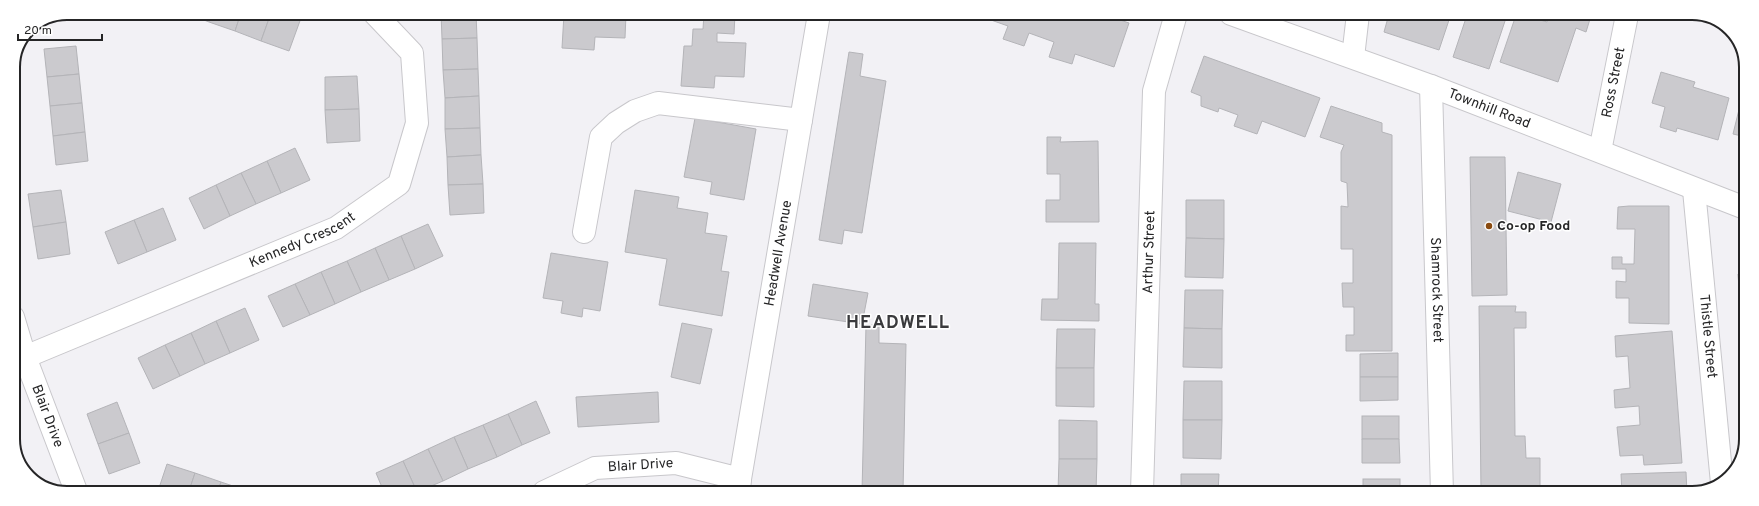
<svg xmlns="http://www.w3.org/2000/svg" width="1759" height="506" font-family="Overpass,sans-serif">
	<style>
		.building { fill: #cbcace; stroke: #b4b4b8 }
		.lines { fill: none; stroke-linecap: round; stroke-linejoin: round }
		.minor-casing { stroke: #c8c7cb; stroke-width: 24 }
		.tertiary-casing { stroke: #c8c7cb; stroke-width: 24 }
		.minor { stroke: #fff; stroke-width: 22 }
		.tertiary { stroke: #fff; stroke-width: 22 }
		.poi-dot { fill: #8a4b11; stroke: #fff; stroke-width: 1.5 }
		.labels { text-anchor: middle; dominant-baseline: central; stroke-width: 3; stroke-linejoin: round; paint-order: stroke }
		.street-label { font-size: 14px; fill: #252526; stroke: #fff }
		.poi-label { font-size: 14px; font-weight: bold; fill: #252526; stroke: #fff; text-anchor: start }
		.district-label { font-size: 18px; font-weight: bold; letter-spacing: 1px; fill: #3a3a3d; stroke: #fff }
		.rim { fill: none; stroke: #252526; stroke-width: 2 }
	</style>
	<rect width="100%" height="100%" fill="#f2f1f5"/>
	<g class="building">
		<polygon points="186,13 212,13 209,22"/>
		<polygon points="212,13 241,13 235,31 209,22"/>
		<polygon points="241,13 271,13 261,41 235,31"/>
		<polygon points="271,13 286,13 301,18 289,51 261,41"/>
		<polygon points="441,13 476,13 477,38 442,39"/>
		<polygon points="564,14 626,14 625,38 595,37 594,50 562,48"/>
		<polygon points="704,14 735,14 734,34 717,33 717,42 746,43 744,77 715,76 714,88 681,86 684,46 692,46 693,29 703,29"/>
		<polygon points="948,14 962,14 960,19"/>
		<polygon points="974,14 1103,14 1129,23 1114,67 1075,54 1072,64 1049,57 1054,42 1029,33 1024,46 1003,39 1008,26"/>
		<polygon points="1389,14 1451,14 1439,50 1384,32"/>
		<polygon points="1467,15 1475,17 1476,15 1507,15 1489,69 1453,57"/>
		<polygon points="1516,15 1531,15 1530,17 1547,22 1549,15 1577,15 1590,19 1586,32 1576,28 1558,82 1500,62"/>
		<polygon points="477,38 478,69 443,70 442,39"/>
		<polygon points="76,46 79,74 47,77 44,49"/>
		<polygon points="849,52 863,54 860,76 886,81 862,233 844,230 842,244 819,240"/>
		<polygon points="1204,56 1320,98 1305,137 1262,121 1257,134 1234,126 1238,115 1219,108 1218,112 1201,106 1201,96 1191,92"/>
		<polygon points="478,69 479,96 445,98 443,70"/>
		<polygon points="1661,72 1695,82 1693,87 1729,98 1718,140 1677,128 1676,132 1660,127 1665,107 1652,103"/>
		<polygon points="79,74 82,103 50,106 47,77"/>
		<polygon points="357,76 359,109 325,110 325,77"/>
		<polygon points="1746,81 1746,137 1733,134"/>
		<polygon points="479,96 480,128 445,129 445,98"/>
		<polygon points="82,103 85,132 53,136 50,106"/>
		<polygon points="1331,106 1382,123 1382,132 1392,135 1392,351 1346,351 1346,335 1354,335 1354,307 1343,307 1342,283 1353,283 1353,249 1341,249 1341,206 1348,207 1347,183 1341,181 1341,152 1344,145 1320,137"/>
		<polygon points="359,109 360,141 327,143 325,110"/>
		<polygon points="695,118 756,129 744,200 710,194 712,182 684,177"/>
		<polygon points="480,128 481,155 447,157 445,129"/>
		<polygon points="85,132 88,161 56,165 53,136"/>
		<polygon points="1047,137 1061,137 1060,142 1098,141 1099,222 1046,222 1046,200 1060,200 1060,174 1047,174"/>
		<polygon points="295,148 310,180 281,193 267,161"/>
		<polygon points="481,155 483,184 448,185 447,157"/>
		<polygon points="1470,157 1505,157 1507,295 1472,296"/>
		<polygon points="267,161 281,193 256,204 241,173"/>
		<polygon points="1518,172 1561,184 1551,222 1508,211"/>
		<polygon points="241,173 256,204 230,216 216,185"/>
		<polygon points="483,184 484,213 450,215 448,185"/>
		<polygon points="216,185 230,216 204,229 189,198"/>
		<polygon points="61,190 66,222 33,227 28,194"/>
		<polygon points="635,190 679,197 677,208 708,213 705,233 727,236 721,271 729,272 722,316 659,305 667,259 625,252"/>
		<polygon points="1186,200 1224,200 1224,239 1186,238"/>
		<polygon points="1629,206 1669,206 1669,324 1629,323 1629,298 1616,298 1616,281 1626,282 1626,269 1612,269 1612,257 1622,257 1622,264 1634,264 1635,229 1617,229 1618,207"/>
		<polygon points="163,208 176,240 147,252 134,220"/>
		<polygon points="134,220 147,252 118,264 105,232"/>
		<polygon points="66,222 70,254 38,259 33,227"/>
		<polygon points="428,224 443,256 415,269 401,236"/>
		<polygon points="401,236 415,269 389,280 375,248"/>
		<polygon points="1186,238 1224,239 1223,278 1185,277"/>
		<polygon points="1059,243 1096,243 1095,304 1099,304 1099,321 1041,320 1042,299 1058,299"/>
		<polygon points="375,248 389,280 361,292 347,261"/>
		<polygon points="551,253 608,262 600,311 583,308 582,317 561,313 563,301 543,298"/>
		<polygon points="347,261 361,292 335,304 321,272"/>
		<polygon points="321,272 335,304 310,315 295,284"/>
		<polygon points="1738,274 1745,274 1745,343 1743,343"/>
		<polygon points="295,284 310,315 283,327 268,296"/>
		<polygon points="813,284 868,293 862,324 808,316"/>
		<polygon points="1185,290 1223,290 1222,329 1184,328"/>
		<polygon points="1479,306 1516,306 1515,312 1526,312 1526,328 1514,328 1515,436 1525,436 1526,458 1540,458 1540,493 1481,493"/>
		<polygon points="245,308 259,340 230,353 216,321"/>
		<polygon points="216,321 230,353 205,364 191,333"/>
		<polygon points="682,323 712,329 700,384 671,377"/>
		<polygon points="866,325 879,325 879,343 906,344 903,492 862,492"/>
		<polygon points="1184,328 1222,329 1222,368 1183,367"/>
		<polygon points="1057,329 1095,329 1094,368 1056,368"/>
		<polygon points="1672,331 1682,463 1644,465 1643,455 1620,456 1617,427 1640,425 1639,406 1615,408 1614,390 1630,388 1628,356 1616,357 1615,336"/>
		<polygon points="191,333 205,364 180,376 165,345"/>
		<polygon points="165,345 180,376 153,389 138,358"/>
		<polygon points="1398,353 1398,377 1360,377 1360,354"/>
		<polygon points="1056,368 1094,368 1094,407 1056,406"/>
		<polygon points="1360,377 1398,377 1398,400 1360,401"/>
		<polygon points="1184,381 1222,381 1222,420 1183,420"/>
		<polygon points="658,392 659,422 578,427 576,397"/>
		<polygon points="536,401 550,433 522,445 508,414"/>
		<polygon points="117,402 129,433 98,444 87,414"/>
		<polygon points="508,414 522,445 497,457 483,425"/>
		<rect x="1362" y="416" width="37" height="23"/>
		<polygon points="1059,420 1097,421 1097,459 1059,459"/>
		<polygon points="1183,420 1222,420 1221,459 1183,458"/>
		<polygon points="483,425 497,457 468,469 454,437"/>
		<polygon points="129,433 140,463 109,474 98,444"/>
		<polygon points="454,437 468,469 443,481 428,449"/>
		<polygon points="1362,439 1399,439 1400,463 1362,463"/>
		<polygon points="428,449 443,481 417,492 403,461"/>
		<polygon points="1059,459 1097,459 1096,492 1058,492"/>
		<polygon points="403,461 417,492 384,492 376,473"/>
		<polygon points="167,464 195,473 189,491 158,491"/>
		<polygon points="1686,472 1687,493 1622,493 1621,474"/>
		<polygon points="195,473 221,482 218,491 189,491"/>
		<polygon points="1181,474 1219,474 1218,492 1181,492"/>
		<rect x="1363" y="479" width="37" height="14"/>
		<polygon points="221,482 248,491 218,491"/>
		<polygon points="354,487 356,492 345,492"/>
	</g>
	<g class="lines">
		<defs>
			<g id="minor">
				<polyline points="1353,57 1358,14"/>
				<path id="s1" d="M1431,86L1442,493"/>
				<path id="s2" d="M1600,151L1627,15"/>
				<path id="s3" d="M1694,190L1722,483"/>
				<polyline points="584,232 601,137 616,123 635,111 658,103 801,120"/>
				<path id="s4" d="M13,317L25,357L76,491"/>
				<path id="s5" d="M25,357L336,228L399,184L417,123L412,53L374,13"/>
				<path id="s6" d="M544,492L595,468L676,463L740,479"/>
				<path id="s7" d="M739,492L740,479L819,14"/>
			</g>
			<g id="tertiary">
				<path id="s8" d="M1231,14L1431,86L1745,208"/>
				<path id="s9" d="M1142,492L1154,91L1176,14"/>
			</g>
		</defs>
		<use href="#minor" class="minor-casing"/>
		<use href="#tertiary" class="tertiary-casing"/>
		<use href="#minor" class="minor"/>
		<use href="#tertiary" class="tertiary"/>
	</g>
	<circle class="poi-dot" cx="1489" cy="226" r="4"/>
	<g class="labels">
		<g class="street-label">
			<text stroke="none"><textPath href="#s2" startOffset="70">Ross Street</textPath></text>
			<text stroke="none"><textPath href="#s8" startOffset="275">Townhill Road</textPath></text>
			<text stroke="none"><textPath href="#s5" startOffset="301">Kennedy Crescent</textPath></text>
			<text stroke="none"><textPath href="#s9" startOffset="240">Arthur Street</textPath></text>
			<text stroke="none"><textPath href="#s7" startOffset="242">Headwell Avenue</textPath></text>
			<text stroke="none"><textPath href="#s1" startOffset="204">Shamrock Street</textPath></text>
			<text stroke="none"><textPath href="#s3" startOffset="147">Thistle Street</textPath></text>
			<text stroke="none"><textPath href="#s4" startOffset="105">Blair Drive</textPath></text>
			<text stroke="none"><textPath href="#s6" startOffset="102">Blair Drive</textPath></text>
		</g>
		<g class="poi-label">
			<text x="1497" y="226">Co-op Food</text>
		</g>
		<g class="district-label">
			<text x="898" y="323">HEADWELL</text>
		</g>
	</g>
	<path d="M0 0H1759V506H0ZM67 20H1692A47 47 0 0 1 1739 67V439A47 47 0 0 1 1692 486H67A47 47 0 0 1 20 439V67A47 47 0 0 1 67 20Z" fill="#fff" fill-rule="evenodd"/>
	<path class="rim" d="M67 20H1692A47 47 0 0 1 1739 67V439A47 47 0 0 1 1692 486H67A47 47 0 0 1 20 439V67A47 47 0 0 1 67 20Z"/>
	<path d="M18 34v6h84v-6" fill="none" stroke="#252526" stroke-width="2"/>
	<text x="24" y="34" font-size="12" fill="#252526" stroke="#ffffff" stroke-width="3" paint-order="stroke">20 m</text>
</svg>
